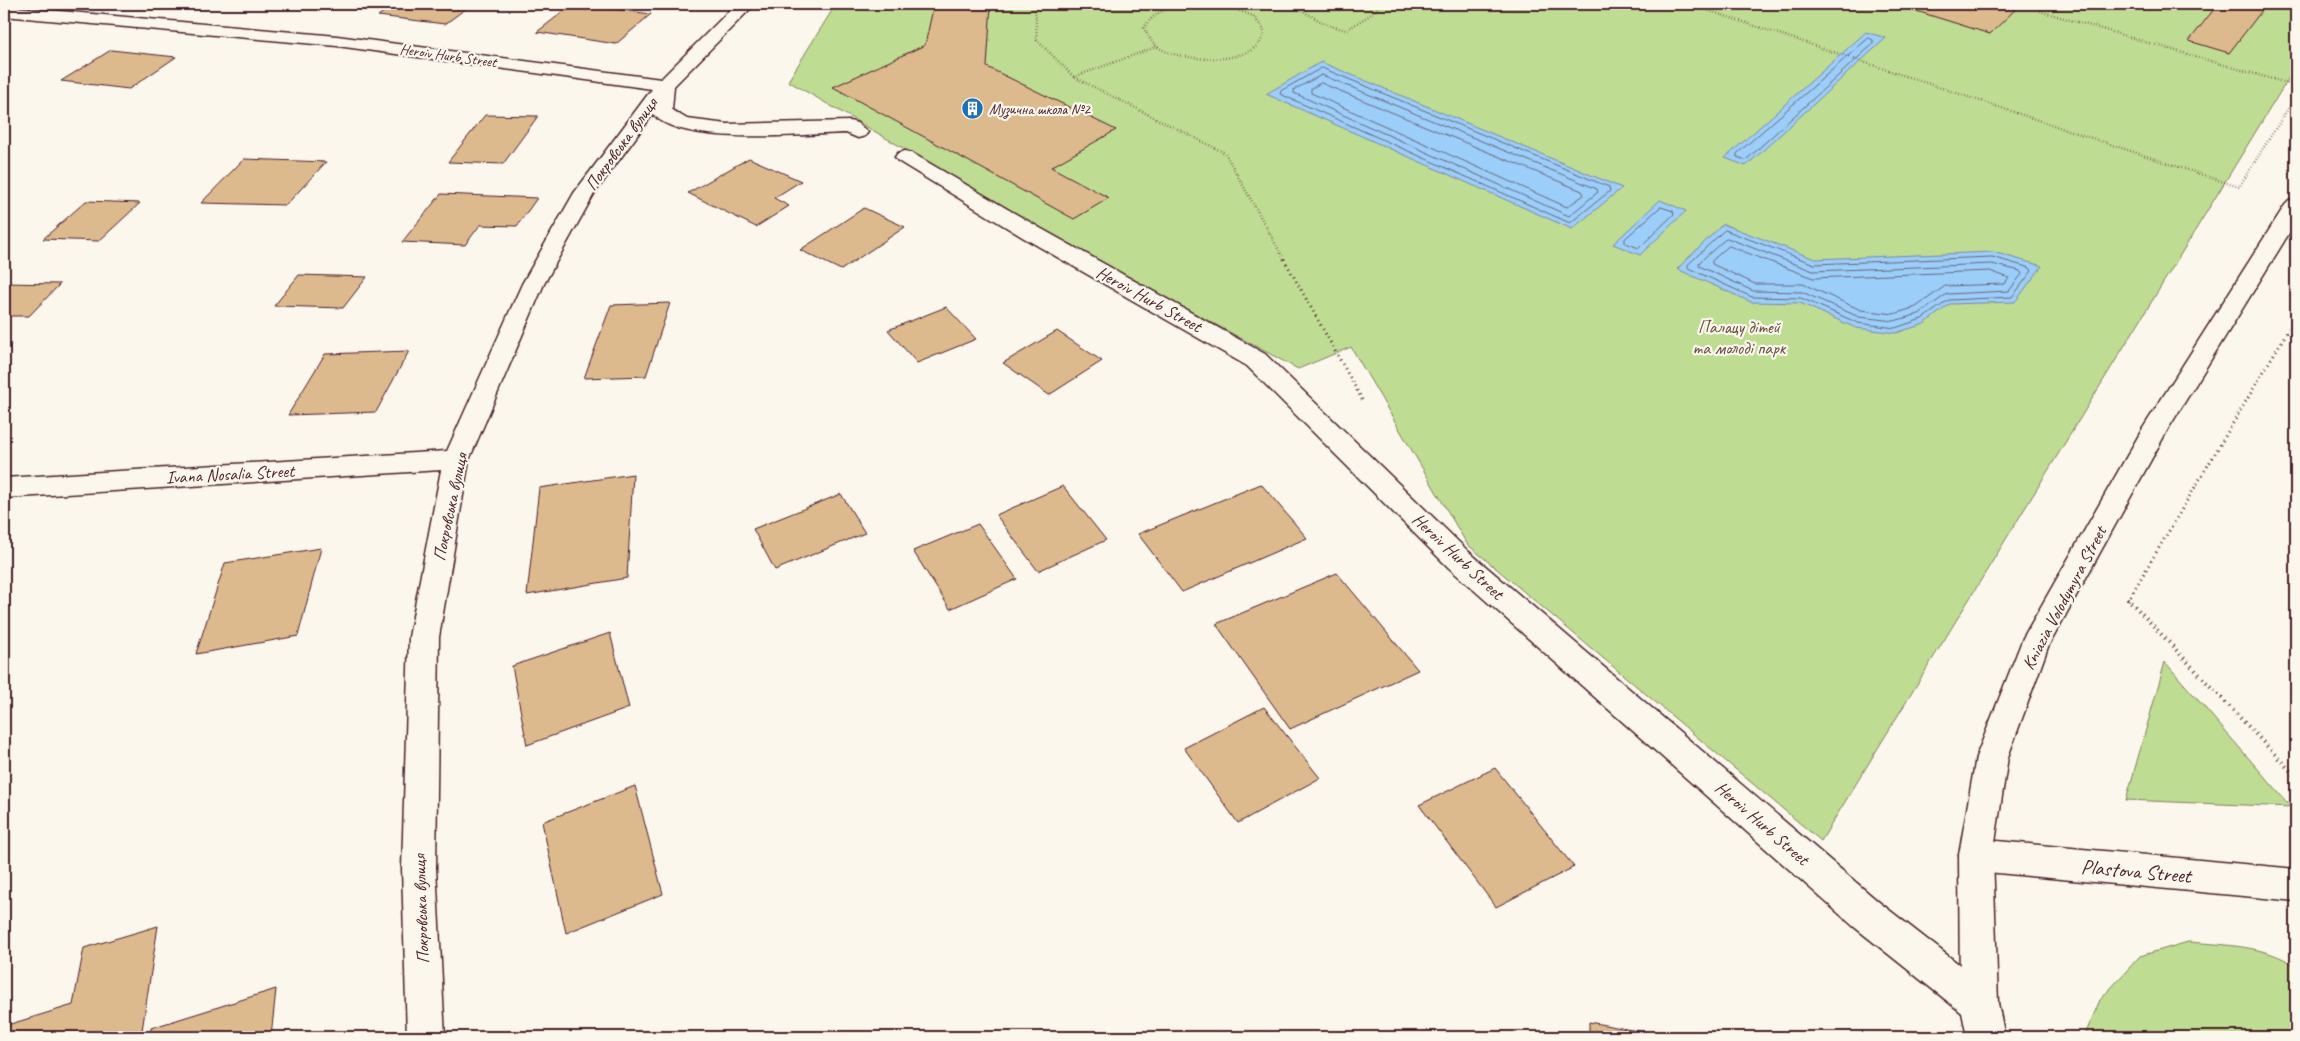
<svg xmlns="http://www.w3.org/2000/svg" width="2300" height="1041" font-family="Caveat,sans-serif">
	<style>
		.green { fill: #bfdc93; stroke: #847e5f }
		.water { fill: #9bcef9; stroke: #7b88a7 }
		.lines { fill: none; stroke-linecap: round; stroke-linejoin: round }
		.shore { stroke: #6a657d; stroke-width: 1 }
		.building { fill: #ddb98e; stroke: #4a1f2b }
		.minor-casing { stroke: #4a1f2b; stroke-width: 3 }
		.tertiary-casing { stroke: #4a1f2b; stroke-width: 3 }
		.path-far2 { stroke: #4a1f2b; stroke-width: 2.5; stroke-dasharray: 0.5 2.5; stroke-linecap: butt }
		.path-far1 { stroke: #4a1f2b; stroke-width: 3; stroke-dasharray: 1 4; stroke-linecap: butt }
		.path { stroke: #4a1f2b; stroke-width: 4; stroke-dasharray: 1 4.5; stroke-linecap: butt }
		.minor { fill: #fbf7ec; fill-rule: evenodd }
		.tertiary { fill: #fbf7ec; fill-rule: evenodd }
		.labels { text-anchor: middle; dominant-baseline: central; stroke-width: 4.5; stroke-linejoin: round; paint-order: stroke }
		.far-street-label { font-size: 15px; fill: #4a1f2b; stroke: #fbf7ec }
		.far-poi-label { font-size: 15px; fill: #4a1f2b; stroke: #fbf7ec; text-anchor: start }
		.street-label { font-size: 18px; fill: #4a1f2b; stroke: #fbf7ec }
		.park-label { font-size: 18px; fill: #674e45; stroke: #fbf7ec }
		.near-street-label { font-size: 21px; fill: #4a1f2b; stroke: #fbf7ec }
	</style>
	<rect width="100%" height="100%" fill="#fbf7ec"/>
	<filter id="ink" filterUnits="userSpaceOnUse"><feTurbulence type="fractalNoise" baseFrequency=".02" numOctaves="2"/><feDisplacementMap in="SourceGraphic" scale="10" xChannelSelector="R" yChannelSelector="G"/><feConvolveMatrix kernelMatrix="1 2 1 2 8 2 1 2 1" color-interpolation-filters="sRGB"/></filter>
	<g filter="url(#ink)">
		<g class="green">
			<polygon points="836,4 2271,4 2296,10 2296,66 1821,841 1467,544 1351,347 1298,369 1090,257 788,81"/>
			<polygon points="2165,662 2291,807 2126,800"/>
			<path d="M2188,942C2224,945 2265,945 2296,966V1037H2084L2100,1000L2140,956Z"/>
		</g>
		<g class="water">
			<polygon points="1866,32 1886,38 1746,166 1725,158"/>
			<polygon points="1321,62 1622,188 1572,229 1266,94"/>
			<polygon points="1660,200 1686,211 1640,255 1613,244"/>
			<polygon points="1723,224 1815,259 1993,252 2042,266 2015,302 1950,304 1924,324 1896,333 1856,328 1800,303 1751,302 1677,269"/>
		</g>
		<g class="lines">
			<g class="shore">
				<polygon points="1869,38 1873,40 1873,44 1746,160 1737,157 1737,154"/>
				<polygon points="1322,68 1609,187 1610,191 1570,223 1280,94 1281,91"/>
				<polygon points="1322,75 1597,189 1598,192 1569,216 1294,93 1294,90"/>
				<polygon points="1321,83 1582,191 1584,195 1567,207 1311,93 1311,89"/>
				<polygon points="1661,207 1673,211 1674,214 1639,248 1625,243 1625,239"/>
				<polygon points="1725,230 1814,264 1992,257 2030,268 2032,271 2012,297 1949,300 1922,319 1895,328 1858,323 1801,298 1752,297 1688,268 1688,265"/>
				<polygon points="1727,238 1813,271 1992,264 2020,271 2022,274 2009,291 1947,294 1919,314 1894,321 1859,317 1802,292 1753,291 1699,266 1699,263"/>
				<polygon points="1729,246 1813,278 1990,271 2009,278 2005,284 1945,286 1916,307 1894,314 1861,310 1803,284 1755,284 1712,264 1712,261"/>
			</g>
		</g>
		<g class="building">
			<polygon points="395,4 472,4 445,24 378,16"/>
			<polygon points="573,4 578,4 651,14 616,44 537,32"/>
			<polygon points="934,4 991,4 987,67 1116,130 1051,167 1109,198 1074,219 833,87 925,45"/>
			<polygon points="1894,4 2021,4 1990,34"/>
			<polygon points="2218,4 2267,4 2229,53 2189,41"/>
			<polygon points="111,50 176,57 129,89 61,81"/>
			<polygon points="485,115 538,116 503,164 448,162"/>
			<polygon points="749,158 801,181 774,198 789,206 756,227 688,193"/>
			<polygon points="244,159 326,162 286,205 201,203"/>
			<polygon points="441,194 537,198 517,226 480,225 465,245 402,242"/>
			<polygon points="86,201 140,203 99,241 43,239"/>
			<polygon points="864,208 905,227 841,270 800,250"/>
			<polygon points="299,275 367,277 343,308 274,306"/>
			<polygon points="4,283 60,284 29,316 4,316"/>
			<polygon points="670,303 646,376 584,378 611,305"/>
			<polygon points="946,307 976,339 917,363 888,330"/>
			<polygon points="1057,331 1102,361 1049,395 1003,363"/>
			<polygon points="409,351 376,412 288,415 325,354"/>
			<polygon points="633,474 627,578 527,595 539,488"/>
			<polygon points="1261,484 1307,538 1182,592 1138,534"/>
			<polygon points="1063,486 1106,540 1038,571 996,515"/>
			<polygon points="841,494 865,533 775,570 753,529"/>
			<polygon points="978,524 1017,579 950,609 913,551"/>
			<polygon points="321,548 298,636 196,654 225,563"/>
			<polygon points="1337,573 1418,670 1290,729 1216,624"/>
			<polygon points="610,633 629,708 527,745 512,666"/>
			<polygon points="1264,707 1320,778 1238,823 1184,748"/>
			<polygon points="1495,768 1574,867 1496,907 1419,805"/>
			<polygon points="635,786 663,894 566,933 542,822"/>
			<polygon points="158,926 141,1037 4,1037 4,1026 73,1005 84,948"/>
			<polygon points="276,989 271,1037 150,1037 151,1028"/>
			<polygon points="1589,1022 1669,1037 1589,1037"/>
		</g>
		<g class="lines">
			<defs>
				<g id="minor">
					<path d="M736,4H755L674,86L672,110L687,119L727,124L850,121L857,123L868,132L865,136L858,138L846,133C804,134 681,147 653,114L594,194L544,284L469,460L439,637L436,868L445,1037H407L402,868L409,637L441,470L4,498V478L447,451L522,284L574,193L652,89L337,46L4,16V6L337,36L661,79Z"/>
					<polygon points="905,151 912,153 1040,228 1265,354 1469,552 1879,902 1992,990 1998,1003 1992,1016 1979,1021 1966,1016 1853,926 1449,568 1247,366 1024,238 898,161 895,157 898,153"/>
					<polygon points="1976,839 2296,869 2296,901 1976,871 1964,866 1959,855 1964,844"/>
				</g>
				<polygon id="tertiary" points="2296,199 2296,222 2168,429 2048,647 2008,757 1993,855 1998,1003 2005,1037 1967,1037 1960,1003 1959,855 1976,757 2023,638 2143,428 2285,205 2289,201"/>
			</defs>
			<use href="#minor" class="minor-casing"/>
			<use href="#tertiary" class="tertiary-casing"/>
			<g class="path-far2">
				<polyline points="1035,4 1037,40 1074,77 1225,153 1285,261"/>
				<path d="M1184,4C1167,7 1153,13 1144,28C1148,36 1152,44 1161,49C1183,62 1263,67 1264,30L1253,16L1222,4"/>
				<polyline points="1291,4 1327,25 1346,30 1370,15 1381,4"/>
				<polyline points="1689,4 2239,187 2296,96"/>
				<polyline points="1238,7 1247,4"/>
				<polyline points="2040,11 2296,86"/>
				<polyline points="1074,77 1156,47"/>
			</g>
			<g class="path-far1">
				<polyline points="1284,259 1364,403"/>
				<polyline points="2128,600 2296,317"/>
			</g>
			<polyline class="path" points="2127,598 2296,777"/>
			<use href="#minor" class="minor"/>
			<use href="#tertiary" class="tertiary"/>
		</g>
	</g>
	<defs>
		<symbol id="building-disc" viewBox="-11 -11 22 22"><circle r="9.5" fill="#1f6fb2" stroke="#fbf7ec"/><path d="M-4-6H4V6H1V3H-1V6H-4ZM-2.5-4.3h1.7v1.8h-1.7ZM.8-4.3h1.7v1.8H.8ZM-2.5-1h1.7V.8h-1.7ZM.8-1h1.7V.8H.8Z" fill="#fff"/></symbol>
	</defs>
	<g fill-rule="evenodd">
		<use href="#building-disc" x="960" y="96" width="25" height="25"/>
	</g>
	<g class="labels">
		<g class="far-street-label">
			<text transform="translate(448 56) rotate(8)">Heroiv Hurb Street</text>
		</g>
		<g class="far-poi-label">
			<text x="989" y="109">Музична школа №2</text>
		</g>
		<g class="street-label">
			<text transform="translate(621 144) rotate(-54)">Покровська вулиця</text>
			<text transform="translate(1149 299) rotate(29)">Heroiv Hurb Street</text>
			<text transform="translate(230 474) rotate(-3)">Ivana Nosalia Street</text>
			<text transform="translate(450 507) rotate(-78)">Покровська вулиця</text>
			<text transform="translate(1458 556) rotate(43)">Heroiv Hurb Street</text>
			<text transform="translate(2064 598) rotate(-62)">Kniazia Volodymyra Street</text>
			<text transform="translate(1762 823) rotate(41)">Heroiv Hurb Street</text>
			<text transform="translate(421 909) rotate(-92)">Покровська вулиця</text>
		</g>
		<g class="park-label">
			<text x="1739" y="327">Палацу дітей<tspan x="1739" dy="21">та молоді парк</tspan></text>
		</g>
		<g class="near-street-label">
			<text transform="translate(2136 871) rotate(5)">Plastova Street</text>
		</g>
	</g>
	<rect width="2300" height="1041" fill="none" stroke="#fbf7ec" stroke-width="20"/>
	<rect x="10" y="10" width="2280" height="1021" fill="none" stroke="#4a1f2b" stroke-width="2" filter="url(#ink)"/>
</svg>
